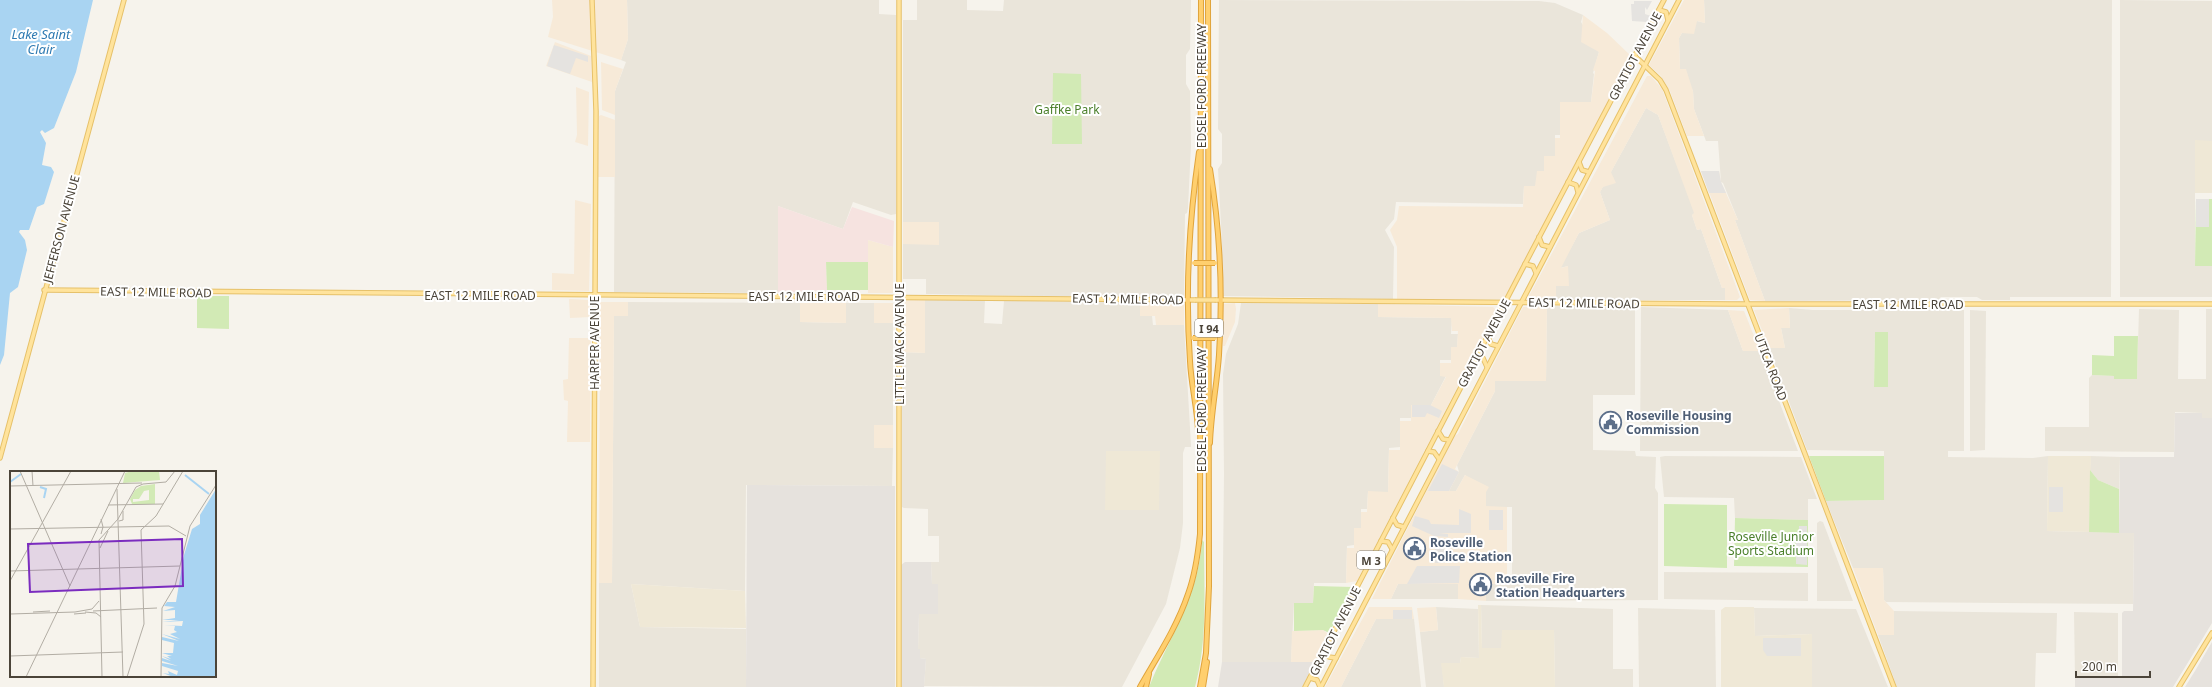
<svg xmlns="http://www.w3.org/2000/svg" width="2212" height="687" font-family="'Noto Sans',sans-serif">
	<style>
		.residential { fill: #eae5da; fill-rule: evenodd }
		.commercial { fill: #f7ead8 }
		.industrial { fill: #e6e2dd }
		.education { fill: #efe8d6 }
		.medical { fill: #f6e3e0 }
		.green { fill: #d2eab5 }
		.parking { fill: #e5e3e0 }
		.water { fill: #a9d4f2 }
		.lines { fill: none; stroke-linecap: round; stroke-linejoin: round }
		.major-casing { stroke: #e6c16a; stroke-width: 5.5 }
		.highway-casing { stroke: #e0a43c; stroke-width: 6 }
		.major { stroke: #ffe39c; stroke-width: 3.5 }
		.highway { stroke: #ffcf6e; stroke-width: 4 }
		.major-bridge-casing { stroke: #e6c16a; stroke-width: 5.5; stroke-linecap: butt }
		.highway-bridge-casing { stroke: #e0a43c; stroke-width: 6; stroke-linecap: butt }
		.major-bridge { stroke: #ffe39c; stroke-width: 3.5 }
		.highway-bridge { stroke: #ffcf6e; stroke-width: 4 }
		.labels { text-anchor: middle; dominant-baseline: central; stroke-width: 4; stroke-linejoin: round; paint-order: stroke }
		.shield { fill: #fff; stroke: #817c74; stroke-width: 1 }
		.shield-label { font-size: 11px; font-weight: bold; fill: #4b4439 }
		.street-label { font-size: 12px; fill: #4b4439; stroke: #fff }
		.park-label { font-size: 12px; fill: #4a7f2a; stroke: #fff }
		.service-label { font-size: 12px; font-weight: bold; fill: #4e5e75; stroke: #fff; text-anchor: start }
		.water-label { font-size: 13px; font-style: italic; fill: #2e7ab2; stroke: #fff }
		.inset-river { fill: none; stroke: #a9d4f2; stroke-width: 2 }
		.inset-road { fill: none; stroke: #b2ada4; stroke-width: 1 }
		.view { fill: #7b2cbf; fill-opacity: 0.15; stroke: #7b2cbf; stroke-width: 2 }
		.inset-edge { fill: none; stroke: #4b4439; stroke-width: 2 }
	</style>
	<rect width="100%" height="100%" fill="#f6f3ec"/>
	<g class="residential">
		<polygon points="627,0 879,0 879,14 896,15 896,214 891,215 853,202 843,229 778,206 778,293 614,292 615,91 626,62 621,60 628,39"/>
		<polygon points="917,0 967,0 967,10 1003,11 1004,0 1191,0 1190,49 1186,55 1186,84 1190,91 1191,145 1188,208 1187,213 1185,214 1184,296 1173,298 926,294 926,279 903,279 903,244 939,244 939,222 903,222 903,20 917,20"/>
		<polygon points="1219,0 1539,1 1555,3 1583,15 1581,22 1599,52 1593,73 1594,74 1591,102 1560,102 1561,135 1555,135 1555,156 1535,186 1524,186 1523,204 1396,202 1394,219 1385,230 1394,247 1393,299 1223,296 1221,295 1222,243 1218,169 1222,163 1222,134 1218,129"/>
		<polygon points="1704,0 2112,0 2111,297 2010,297 2010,300 1982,300 1977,297 1941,297 1938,300 1765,301 1735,220 1738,220 1723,183 1721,182 1718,141 1706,141 1694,109 1693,91 1680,69 1679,38 1682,33 1697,21 1705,23"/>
		<polygon points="2120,0 2212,1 2212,141 2195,141 2195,265 2212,266 2212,297 2120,297"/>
		<polygon points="1646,108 1658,115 1695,213 1692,215 1697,230 1701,229 1722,288 1725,288 1725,300 1556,300 1556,286 1568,266 1560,268 1579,233 1610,220 1600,192"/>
		<polygon points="925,300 985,300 984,323 1002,324 1004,301 1140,302 1140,315 1152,316 1153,325 1184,325 1191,445 1191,447 1185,447 1183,453 1183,523 1180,548 1166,604 1122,687 924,686 926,659 920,658 918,649 919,614 938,614 938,585 932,585 931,562 939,562 939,536 928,536 928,509 904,508 902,507 902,352 925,353"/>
		<polygon points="628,302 800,303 800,322 846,323 846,303 874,303 874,323 893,323 893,425 874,425 874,447 893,448 892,486 746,485 745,591 631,584 640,627 746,629 746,687 599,687 599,583 612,583 614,315 628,315"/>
		<polygon points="1241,303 1378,304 1378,317 1452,318 1451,334 1458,334 1457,347 1452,348 1451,360 1440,360 1440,376 1446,376 1431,405 1412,405 1411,418 1400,418 1400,447 1389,448 1388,492 1368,492 1367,509 1361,509 1361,528 1354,528 1354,545 1347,546 1346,583 1314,583 1313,603 1294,603 1291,662 1222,662 1224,474 1223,374 1226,354 1238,324"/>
		<polygon points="1547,306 1635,307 1635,395 1593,395 1593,450 1635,451 1636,456 1656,457 1655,488 1658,493 1658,600 1486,601 1486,584 1512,584 1512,507 1486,507 1486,492 1465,475 1456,491 1449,491 1459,472 1457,465 1495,391 1495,381 1546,381"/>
		<polygon points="1641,307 1728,310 1743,351 1760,351 1798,451 1640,451"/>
		<path d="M1789,308L1813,310H1964V451H1948V457L2033,458L2048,456L2047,531L2134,533L2133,604L1886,602L1884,600L1883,568H1853L1826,501L1884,500V451L1807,450L1769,348H1785L1781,328H1790ZM1875,332H1888L1887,387H1874Z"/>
		<polygon points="2139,309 2179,310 2178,379 2206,379 2206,309 2212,309 2212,418 2202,418 2202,413 2175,412 2174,452 2045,451 2045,427 2089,427 2089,378 2092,375 2114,376 2114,379 2137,379"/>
		<polygon points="1970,310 1986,311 1985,450 1970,451"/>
		<polygon points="1665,456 1801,457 1817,499 1808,499 1808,520 1735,518 1734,498 1664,497 1660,457"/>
		<polygon points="2091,456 2120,457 2119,489 2098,480 2090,470"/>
		<polygon points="1820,521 1823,522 1853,601 1817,601 1817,523"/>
		<polygon points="1664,572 1808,573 1808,601 1664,599"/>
		<polygon points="1398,584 1458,584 1458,599 1391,599"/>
		<polygon points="1481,605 1613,609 1613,669 1633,669 1633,687 1555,687 1554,630 1502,630 1502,648 1482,648"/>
		<polygon points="1436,607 1478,609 1479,658 1461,657 1460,663 1442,663 1444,687 1426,687 1420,632 1438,630"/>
		<polygon points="1638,608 1715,610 1716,687 1639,687"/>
		<polygon points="1754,608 1856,609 1888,687 1812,687 1812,634 1755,636"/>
		<polygon points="1894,611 2057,613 2056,653 2036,653 2035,687 1897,687 1878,635 1894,635"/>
		<polygon points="2074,612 2118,613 2118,678 2075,678"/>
		<polygon points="1376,619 1414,619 1421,687 1341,687"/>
	</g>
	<g class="commercial">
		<polygon points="552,0 627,0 628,39 621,60 548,37 553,17"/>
		<polygon points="1684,0 1704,0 1705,23 1697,21 1694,34 1682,33 1679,38 1680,69 1686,69 1693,91 1694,109 1704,136 1687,136 1670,91 1661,76 1649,65"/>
		<polygon points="1583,15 1607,33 1630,55 1631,58 1505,297 1499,299 1397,299 1397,247 1390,230 1397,220 1399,206 1523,207 1524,186 1535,186 1537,171 1544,171 1544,156 1555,156 1555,138 1560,138 1560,102 1591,102 1595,71 1593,70 1599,52 1581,42"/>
		<polygon points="555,42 591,56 592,82 546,66"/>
		<polygon points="601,62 623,69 615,91 615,115 602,110"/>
		<polygon points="1647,76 1651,76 1662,89 1740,297 1737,300 1725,300 1725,288 1722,288 1701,229 1697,230 1692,215 1694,213 1658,115 1646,108 1611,172 1616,183 1603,187 1600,192 1610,220 1579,233 1561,268 1568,266 1569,286 1556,286 1556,300 1528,298"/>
		<polygon points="576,87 589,92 588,146 575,142 577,135"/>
		<polygon points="601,115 615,120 615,177 598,177 599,116"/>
		<polygon points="1701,171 1719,171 1721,182 1738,220 1735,220 1765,301 1750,300"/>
		<polygon points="575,200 591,204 589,291 552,290 552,273 574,274"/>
		<polygon points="903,222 939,222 939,245 903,244"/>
		<polygon points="868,240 893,247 893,293 868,293"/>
		<polygon points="569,299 590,300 591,317 570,318"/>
		<polygon points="903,300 925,300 925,353 902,352"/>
		<polygon points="600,302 628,302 628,316 614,316 612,583 599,583"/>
		<polygon points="1140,302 1184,305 1184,325 1156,325 1155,316 1140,316"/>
		<polygon points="800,303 846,303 846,323 800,322"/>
		<rect x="874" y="303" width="19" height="20"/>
		<polygon points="1235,303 1236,309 1235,322 1225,346 1223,346 1223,304"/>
		<polygon points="1378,304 1493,307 1497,311 1357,581 1346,583 1347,548 1354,548 1354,528 1361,528 1361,512 1367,512 1368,491 1388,492 1389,450 1400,450 1400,421 1411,421 1411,405 1431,405 1446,377 1440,376 1440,363 1451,363 1451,347 1457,347 1458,331 1452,331 1451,318 1378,317"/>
		<polygon points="1547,306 1546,381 1495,381 1495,391 1455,469 1459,472 1449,491 1456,491 1465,475 1489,487 1486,492 1486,506 1507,507 1507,584 1486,584 1486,601 1458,599 1458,584 1398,584 1391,599 1372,599 1437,470 1454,436 1458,434 1523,307"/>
		<polygon points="1789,308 1790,328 1781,328 1785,348 1769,348 1754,310"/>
		<polygon points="1728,310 1744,311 1760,351 1743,351"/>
		<polygon points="569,338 591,338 590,442 567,442 568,401 564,400 563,380 568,379"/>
		<rect x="874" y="425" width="19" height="23"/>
		<polygon points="1853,568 1883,568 1884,600 1894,611 1894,635 1878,635"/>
		<polygon points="1369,607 1412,607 1414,619 1376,619 1341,687 1325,687"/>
		<polygon points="1436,607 1438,630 1420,632 1417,608"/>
		<polygon points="1323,630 1328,634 1315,662 1291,662 1292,631"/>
	</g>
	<g class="industrial">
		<polygon points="2175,413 2202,413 2202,418 2212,418 2212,623 2173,687 2075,687 2075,678 2122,678 2122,613 2124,611 2133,611 2134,533 2119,533 2120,457 2174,457"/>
		<polygon points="747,485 895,486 895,687 746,687"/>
		<polygon points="905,562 931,562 932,584 938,584 938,614 919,614 918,649 920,649 920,658 926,659 924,687 901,687 901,565"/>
		<polygon points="2212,642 2212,687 2185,687 2195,671"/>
		<polygon points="1222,662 1315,662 1302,687 1218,687"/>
	</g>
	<g class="education">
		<polygon points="2195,140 2212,141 2212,193 2195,193"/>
		<polygon points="1106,451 1160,451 1159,510 1105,510"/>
		<polygon points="2048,456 2091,456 2089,532 2047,531"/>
		<polygon points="631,584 745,591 746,628 640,627"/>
		<polygon points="1478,605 1481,605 1482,648 1501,648 1502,630 1554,630 1555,687 1444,687 1441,663 1460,663 1461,657 1479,658"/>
		<polygon points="1725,607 1754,607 1755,636 1812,634 1812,687 1721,687 1721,610"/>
	</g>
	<polygon class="medical" points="778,206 843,229 852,207 894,221 893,247 868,240 868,262 826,262 827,290 778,293"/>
	<g class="green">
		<polygon points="1053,73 1081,74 1082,144 1052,144"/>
		<polygon points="2196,199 2212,199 2212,266 2195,266"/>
		<polygon points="826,262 868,262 868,290 827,290"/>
		<polygon points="197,296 229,296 229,329 197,328"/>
		<polygon points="1875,332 1888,332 1888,387 1874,387"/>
		<polygon points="2114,336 2138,336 2137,379 2114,379 2114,376 2092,375 2092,355 2114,356"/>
		<polygon points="1809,456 1884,456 1884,500 1826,501"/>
		<polygon points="2090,470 2098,480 2119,489 2119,533 2089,532"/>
		<polygon points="1664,504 1727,505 1727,568 1664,566"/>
		<polygon points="1735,518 1808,520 1808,567 1734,566"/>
		<path d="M1202,540L1204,542C1204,590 1208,640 1195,687H1149C1169,638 1199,595 1202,540Z"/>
		<polygon points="1314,586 1353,587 1329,633 1323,630 1294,631 1294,603 1313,603"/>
	</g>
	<g class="parking">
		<polygon points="1634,1 1652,1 1647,10 1645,7 1645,14 1651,16 1647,22 1632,21 1631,4 1634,4"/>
		<polygon points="554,45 588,56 588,62 576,58 570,74 547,66"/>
		<polygon points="1719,171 1721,182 1726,193 1709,193 1701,171"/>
		<rect x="2196" y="199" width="13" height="28"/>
		<polygon points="1412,405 1430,405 1442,411 1439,418 1427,413 1425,417 1412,417"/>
		<polygon points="1442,464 1459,472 1449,491 1428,491"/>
		<rect x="2049" y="487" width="14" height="25"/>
		<polygon points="1459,509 1471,514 1471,533 1439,533 1448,534 1448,537 1434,536 1412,526 1415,516 1429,520 1431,524 1459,525"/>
		<rect x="1489" y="510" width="14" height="20"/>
		<polygon points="1799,526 1807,526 1807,565 1796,564 1796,535 1799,535"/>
		<polygon points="1435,539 1444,539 1445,563 1435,563"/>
		<polygon points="1417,566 1460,566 1459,583 1407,584"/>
		<rect x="1393" y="610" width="19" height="9"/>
		<polygon points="1763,638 1801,638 1801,656 1767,656 1763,650"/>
	</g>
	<polygon class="water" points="0,0 93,0 76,72 54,128 45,133 42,130 40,132 46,143 42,165 51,167 54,172 44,204 37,207 29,230 20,230 19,232 25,240 27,250 18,287 10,293 4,355 0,365"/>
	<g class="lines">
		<defs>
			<g id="major">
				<polyline points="592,0 596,111 593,687"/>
				<polyline points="1659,10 1666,12 1668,20"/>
				<polyline points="1635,56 1660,80 1666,90 1894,687"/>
				<polyline points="1579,162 1582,170 1589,172"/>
				<polyline points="1568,182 1576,185 1578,192"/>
				<polyline points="1539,237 1542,245 1550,247"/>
				<polyline points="1525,264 1533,266 1536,273"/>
				<polyline points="44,290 1195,300"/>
				<polyline points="1216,300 1730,304 2212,304"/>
				<polyline points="1488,337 1491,344 1498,346"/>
				<polyline points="1477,357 1483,358 1487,367"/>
				<polyline points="1438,431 1443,439 1449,440"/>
				<polyline points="1428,451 1434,452 1439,459"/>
				<polyline points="0,458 124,0"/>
				<polyline points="1393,518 1397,525 1404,527"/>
				<polyline points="1381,541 1388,542 1392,549"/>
				<polyline points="1325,649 1329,657 1336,658"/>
				<polyline points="1310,678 1317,680 1320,687"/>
				<polyline points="899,687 899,0"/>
				<polyline points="1305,687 1525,264 1664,0"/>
				<polyline points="1321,687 1679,0"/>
				<polyline points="2179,687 2212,633"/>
			</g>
			<g id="highway">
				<path d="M1210,169C1220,230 1223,293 1219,355C1217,384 1211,413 1210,443"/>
				<path d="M1198,430C1197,407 1191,384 1190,361C1185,291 1189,221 1199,152"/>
				<path d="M1140,687C1157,657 1177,627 1188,594C1195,575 1198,554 1200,534L1201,0"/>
				<polyline points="1146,687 1149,674"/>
				<polyline points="1200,687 1206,653 1209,586 1208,0"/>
				<polyline points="1203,687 1207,662"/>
			</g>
		</defs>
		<use href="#major" class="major-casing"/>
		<use href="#highway" class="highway-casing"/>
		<use href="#major" class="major"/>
		<use href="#highway" class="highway"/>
		<defs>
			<polyline id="major-bridge" points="1195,300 1216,300"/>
			<g id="highway-bridge">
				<polyline points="1194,263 1215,263"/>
				<polyline points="1193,338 1215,338"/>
			</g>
		</defs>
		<use href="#major-bridge" class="major-bridge-casing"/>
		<use href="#highway-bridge" class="highway-bridge-casing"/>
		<use href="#major-bridge" class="major-bridge"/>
		<use href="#highway-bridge" class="highway-bridge"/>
	</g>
	<defs>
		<symbol id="civic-ring" viewBox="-11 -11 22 22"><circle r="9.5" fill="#fff" stroke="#5c6f8a" stroke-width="1.5"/><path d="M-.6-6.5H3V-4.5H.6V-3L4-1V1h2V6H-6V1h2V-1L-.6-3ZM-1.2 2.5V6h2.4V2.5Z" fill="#5c6f8a"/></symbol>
	</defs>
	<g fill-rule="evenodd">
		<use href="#civic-ring" x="1598" y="410" width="25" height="25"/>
		<use href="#civic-ring" x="1402" y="536" width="25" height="25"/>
		<use href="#civic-ring" x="1468" y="572" width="25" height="25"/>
	</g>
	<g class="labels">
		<g class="shield">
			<rect x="1195" y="319" width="28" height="18" rx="3"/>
			<rect x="1357" y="551" width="28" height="18" rx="3"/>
		</g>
		<g class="shield-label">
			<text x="1209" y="328">I 94</text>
			<text x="1371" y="560">M 3</text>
		</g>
		<g class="street-label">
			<text transform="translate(1635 56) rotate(-62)">GRATIOT AVENUE</text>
			<text transform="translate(1201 86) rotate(-90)">EDSEL FORD FREEWAY</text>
			<text transform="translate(61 229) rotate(-75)">JEFFERSON AVENUE</text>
			<text transform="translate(156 292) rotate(1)">EAST 12 MILE ROAD</text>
			<text x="480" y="295">EAST 12 MILE ROAD</text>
			<text x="804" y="296">EAST 12 MILE ROAD</text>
			<text transform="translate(1128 299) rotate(1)">EAST 12 MILE ROAD</text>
			<text transform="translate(1584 303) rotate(1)">EAST 12 MILE ROAD</text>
			<text x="1908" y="304">EAST 12 MILE ROAD</text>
			<text transform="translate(594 343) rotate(-90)">HARPER AVENUE</text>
			<text transform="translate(1484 343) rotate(-62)">GRATIOT AVENUE</text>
			<text transform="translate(899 344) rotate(-90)">LITTLE MACK AVENUE</text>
			<text transform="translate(1771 367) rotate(69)">UTICA ROAD</text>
			<text transform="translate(1201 410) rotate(-90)">EDSEL FORD FREEWAY</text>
			<text transform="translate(1335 631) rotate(-63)">GRATIOT AVENUE</text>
		</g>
		<g class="park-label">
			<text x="1067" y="109">Gaffke Park</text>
			<text x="1771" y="536">Roseville Junior<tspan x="1771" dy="14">Sports Stadium</tspan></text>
		</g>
		<g class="service-label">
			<text x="1626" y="415">Roseville Housing<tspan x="1626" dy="14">Commission</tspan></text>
			<text x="1430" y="542">Roseville<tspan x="1430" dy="14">Police Station</tspan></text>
			<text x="1496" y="578">Roseville Fire<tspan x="1496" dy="14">Station Headquarters</tspan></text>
		</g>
		<g class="water-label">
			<text x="41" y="34">Lake Saint<tspan x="41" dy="15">Clair</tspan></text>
		</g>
	</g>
	<g transform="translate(10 471)">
		<rect width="206" height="206" fill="#f6f3ec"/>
		<path d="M122,0H149L150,9L113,12L115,2ZM145,13V33H122L120,28L125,19L131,15ZM139,19V29L123,31V28H129L134,20Z" fill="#d2eab5" fill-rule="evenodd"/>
		<path d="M206,18V206H163L153,202L159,203L158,200L167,204L168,200L152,195V192L168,195L152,190V187L161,190L152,185L161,188L157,185H162L152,182H163L164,172L152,169V166L169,170L152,163L170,168L160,163L167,161L164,159L165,155L154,154L172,155L173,150L152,151L169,149H152L165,147V139L153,140L165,136L154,135L157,131H166L174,84L182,58L190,53V44Z" fill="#a9d4f2"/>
		<path class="inset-river" d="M175,4L199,23M0,11L11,3M30,16L36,18L34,27"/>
		<path class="inset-road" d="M10,0L60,115M22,0L23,15M0,15L132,12M107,18L113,206M98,34L153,33M91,48L93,56L91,63M109,50L113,49V40M0,58L159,55L176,65M90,77L98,60M0,100L170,95M0,110L61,0M83,140L147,137M23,141L40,140M75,141L86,142L91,146M0,143L65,141L82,138L89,130M64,143L76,142M0,185L113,181M16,206L115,0M92,206L89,69L108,48L126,16L133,13L156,11L165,0M117,206L134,153L131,59L146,45L173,0M151,206L152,137L165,115L180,55L206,14"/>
		<path class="view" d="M172,68L173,115L20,121L18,73Z"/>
		<rect width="206" height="206" class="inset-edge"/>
	</g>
	<path d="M2076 671v6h74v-6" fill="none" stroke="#4b4439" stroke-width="2"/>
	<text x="2082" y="671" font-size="12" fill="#4b4439" stroke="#ffffff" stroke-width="3" paint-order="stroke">200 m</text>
</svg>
